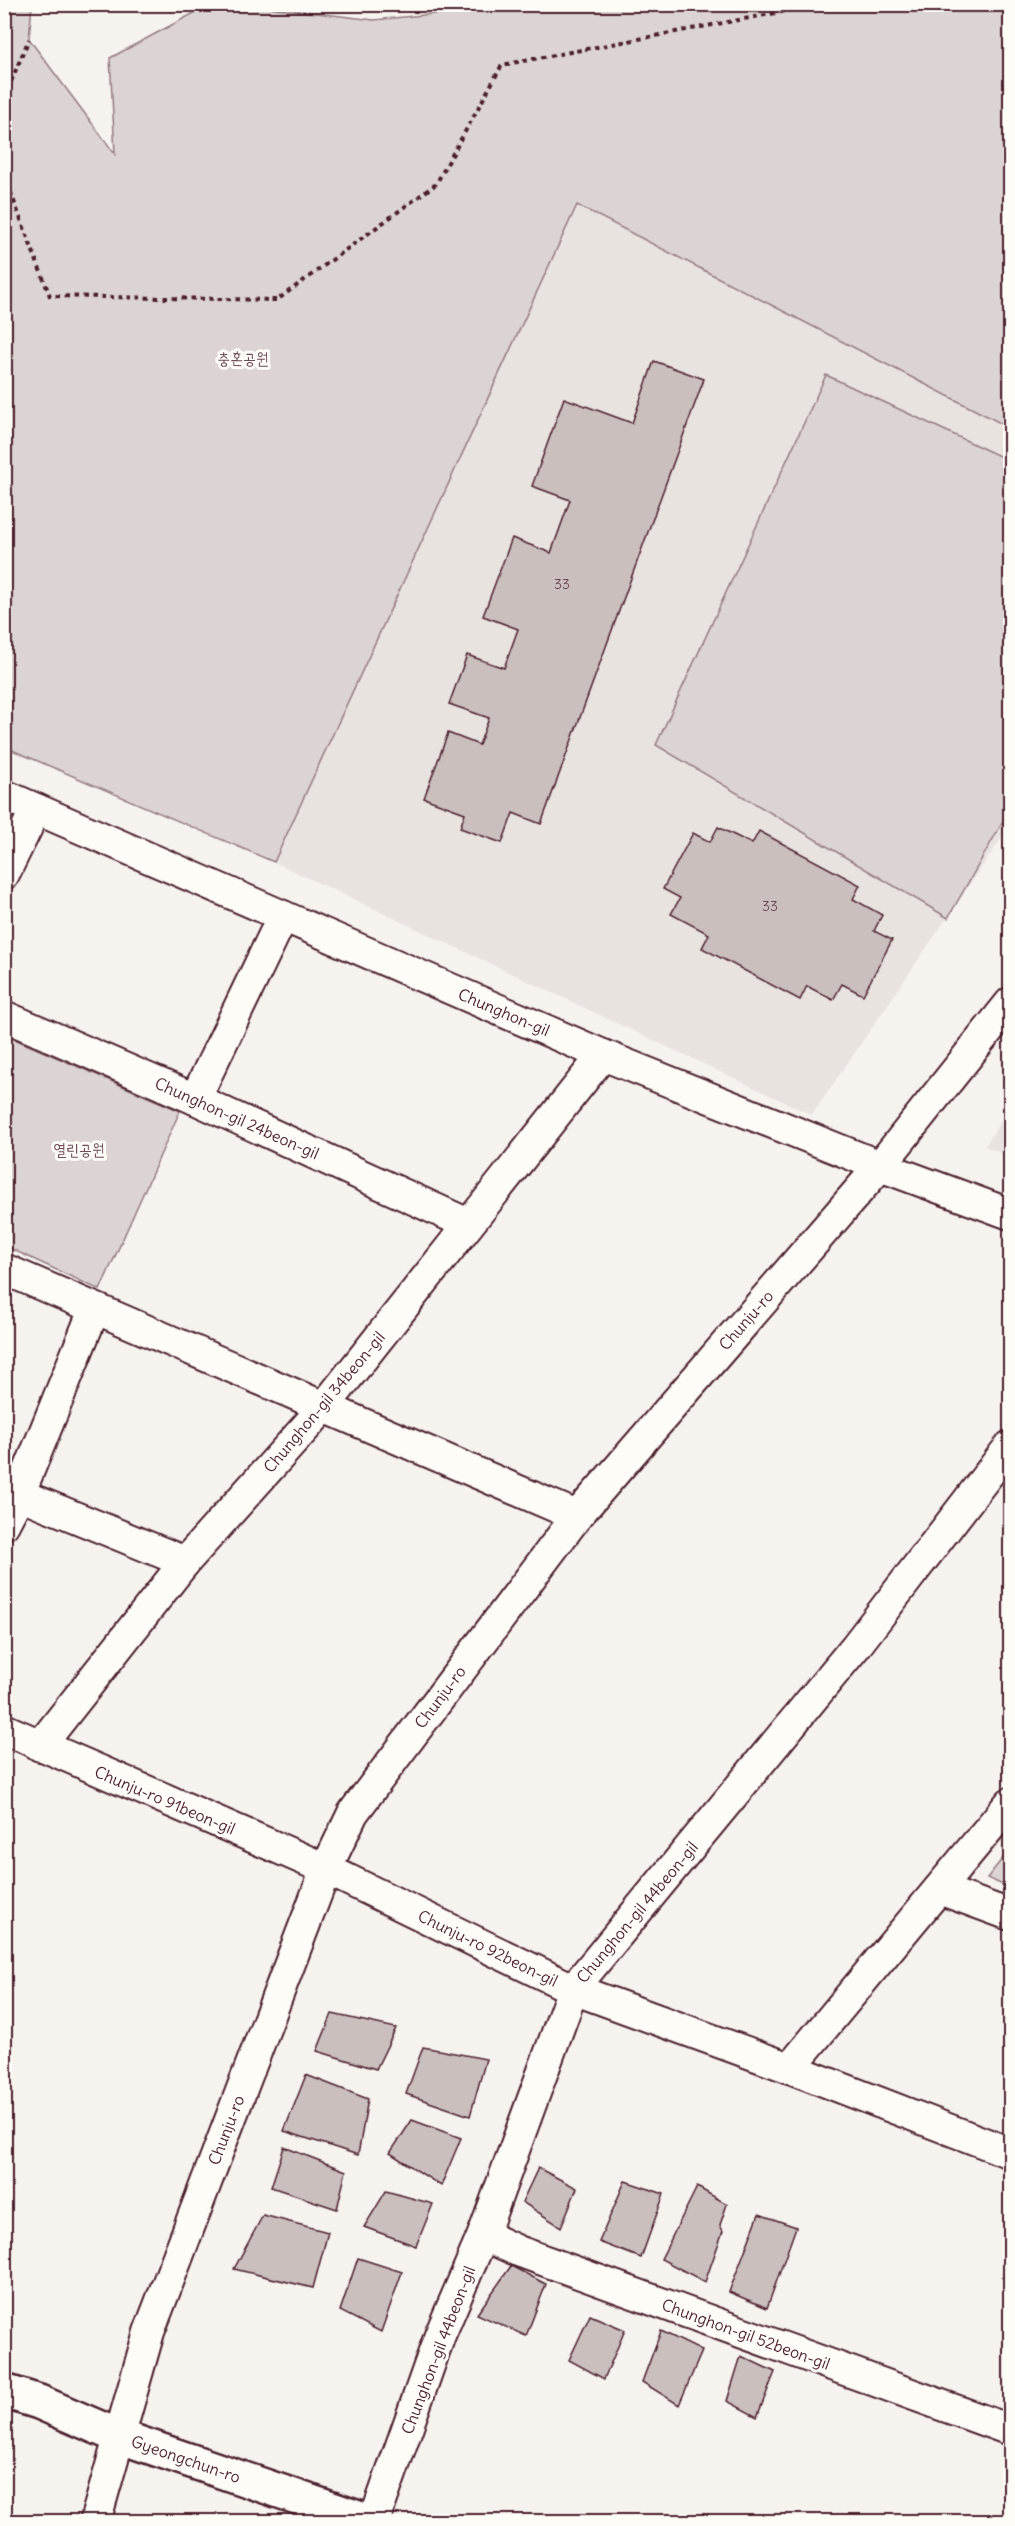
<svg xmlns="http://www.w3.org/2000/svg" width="1015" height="2526" font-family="Delius,'Poor Story',sans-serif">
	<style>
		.built { fill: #e9e3e0 }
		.green { fill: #dcd4d2; stroke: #937a7e; stroke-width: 1.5 }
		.building { fill: #cbbfbe; stroke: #4a1f2b; stroke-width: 1.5 }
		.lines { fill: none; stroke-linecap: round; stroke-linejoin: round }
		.street-casing { stroke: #4a1f2b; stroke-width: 34 }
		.secondary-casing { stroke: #4a1f2b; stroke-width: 38 }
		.path { stroke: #4a1f2b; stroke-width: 4; stroke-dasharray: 4.5 4.5; stroke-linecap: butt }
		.street { stroke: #fdfcf7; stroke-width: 30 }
		.secondary { stroke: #fdfcf7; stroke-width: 33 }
		.labels { text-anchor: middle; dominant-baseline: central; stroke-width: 6; stroke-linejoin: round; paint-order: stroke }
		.number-label { font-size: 14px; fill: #6a4750 }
		.park-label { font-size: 16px; fill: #6e4c55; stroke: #fdfcf7 }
		.street-label { font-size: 16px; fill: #4a1f2b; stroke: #fdfcf7 }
	</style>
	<rect width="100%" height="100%" fill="#f6f3ef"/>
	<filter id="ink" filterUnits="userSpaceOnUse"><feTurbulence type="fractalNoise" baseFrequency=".0167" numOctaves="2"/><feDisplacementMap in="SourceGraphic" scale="12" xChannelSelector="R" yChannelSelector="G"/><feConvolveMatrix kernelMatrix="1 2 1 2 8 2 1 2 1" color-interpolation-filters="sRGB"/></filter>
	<g filter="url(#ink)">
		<g class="built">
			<polygon points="577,205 1010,428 1010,826 812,1115 274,862"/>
			<polygon points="1010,1106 1010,1157 985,1146"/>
		</g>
		<g class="green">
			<polygon points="531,4 1010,5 1010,428 577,205 274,862 5,747 5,5 32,5 29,39 115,154 110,58 209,5 250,5 374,20"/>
			<polygon points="826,375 1010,461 1010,809 948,918 656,745"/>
			<polygon points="5,1035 180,1111 100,1290 5,1246"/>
			<polygon points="1010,1849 1010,1888 987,1878"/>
		</g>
		<g class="building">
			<polygon points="654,361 704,379 541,824 513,813 502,843 460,828 465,813 424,798 448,733 479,745 489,718 449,704 467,655 504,668 518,629 483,616 512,538 551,553 570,500 532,486 564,398 632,423"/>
			<polygon points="718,827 752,844 759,831 860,885 853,899 882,915 874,931 892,940 863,995 842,984 833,1000 807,986 800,1000 702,948 709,934 671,914 680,898 663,889 693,833 710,842"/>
			<polygon points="332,2014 396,2028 376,2069 317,2051"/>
			<polygon points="423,2047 486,2059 470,2116 406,2094"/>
			<polygon points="306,2075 368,2099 358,2155 284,2131"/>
			<polygon points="412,2120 461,2138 441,2186 390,2153"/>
			<polygon points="284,2147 346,2171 337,2209 271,2187"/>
			<polygon points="538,2168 577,2188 561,2227 522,2202"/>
			<polygon points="625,2181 664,2194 641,2258 599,2242"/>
			<polygon points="697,2187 727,2204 720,2225 723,2231 705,2282 661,2259"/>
			<polygon points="386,2191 433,2204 416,2246 364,2227"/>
			<polygon points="759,2214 796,2227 767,2308 729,2292"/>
			<polygon points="263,2215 328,2232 313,2288 234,2269"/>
			<polygon points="358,2258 402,2272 381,2332 340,2311"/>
			<polygon points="511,2266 546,2284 526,2336 477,2314"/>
			<polygon points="590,2315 625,2330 604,2379 569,2360"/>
			<polygon points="661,2331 702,2351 679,2405 642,2382"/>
			<polygon points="741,2356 775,2372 757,2417 727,2401"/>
		</g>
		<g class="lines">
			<defs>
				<g id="street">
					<polyline points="4,795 603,1055 880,1166 1010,1214"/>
					<polyline points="4,874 36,809"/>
					<polyline points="4,1016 195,1099 468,1224"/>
					<polyline points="195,1099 283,916"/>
					<polyline points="4,1269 577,1516"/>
					<polyline points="4,1488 185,1562"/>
					<polyline points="4,1524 19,1495 94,1310"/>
					<polyline points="4,1729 326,1869 573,1989 790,2068 1010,2153"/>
					<polyline points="40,1746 185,1562 324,1407 603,1055"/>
					<polyline points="939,1889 1010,1915"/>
					<polyline points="790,2068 1010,1803"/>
					<polyline points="483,2235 518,2251 1010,2430"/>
					<polyline points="95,2522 149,2332 326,1869 353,1813 577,1516 880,1166 1010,1003"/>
					<polyline points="374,2522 440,2335 483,2235 573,1989 856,1646 1010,1446"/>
				</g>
				<polyline id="secondary" points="4,2391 39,2402 118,2436 370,2522"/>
			</defs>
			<use href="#street" class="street-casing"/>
			<use href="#secondary" class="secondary-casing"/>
			<g class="path">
				<polyline points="4,98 29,39"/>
				<polyline points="4,175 50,296 277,300 436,184 502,65 823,4"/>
			</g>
			<use href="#street" class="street"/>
			<use href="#secondary" class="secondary"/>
		</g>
	</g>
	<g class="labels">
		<g class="number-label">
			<text x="562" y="584">33</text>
			<text x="770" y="906">33</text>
		</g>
		<g class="park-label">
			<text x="243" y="358">충혼공원</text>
			<text x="79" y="1149">열린공원</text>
		</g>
		<g class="street-label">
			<text transform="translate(504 1012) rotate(23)">Chunghon-gil</text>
			<text transform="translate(237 1118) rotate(24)">Chunghon-gil 24beon-gil</text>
			<text transform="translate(746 1320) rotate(-49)">Chunju-ro</text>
			<text transform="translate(324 1402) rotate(-50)">Chunghon-gil 34beon-gil</text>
			<text transform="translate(440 1697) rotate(-53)">Chunju-ro</text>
			<text transform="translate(165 1800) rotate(23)">Chunju-ro 91beon-gil</text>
			<text transform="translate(637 1912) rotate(-50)">Chunghon-gil 44beon-gil</text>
			<text transform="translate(488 1948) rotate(26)">Chunju-ro 92beon-gil</text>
			<text transform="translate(226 2130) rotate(-69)">Chunju-ro</text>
			<text transform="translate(746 2334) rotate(20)">Chunghon-gil 52beon-gil</text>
			<text transform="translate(438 2350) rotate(-69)">Chunghon-gil 44beon-gil</text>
			<text transform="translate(186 2459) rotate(19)">Gyeongchun-ro</text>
		</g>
	</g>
	<rect width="1015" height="2526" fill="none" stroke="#fdfcf7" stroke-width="24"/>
	<rect x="12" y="12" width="991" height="2502" fill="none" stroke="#4a1f2b" stroke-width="2" filter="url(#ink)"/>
</svg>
